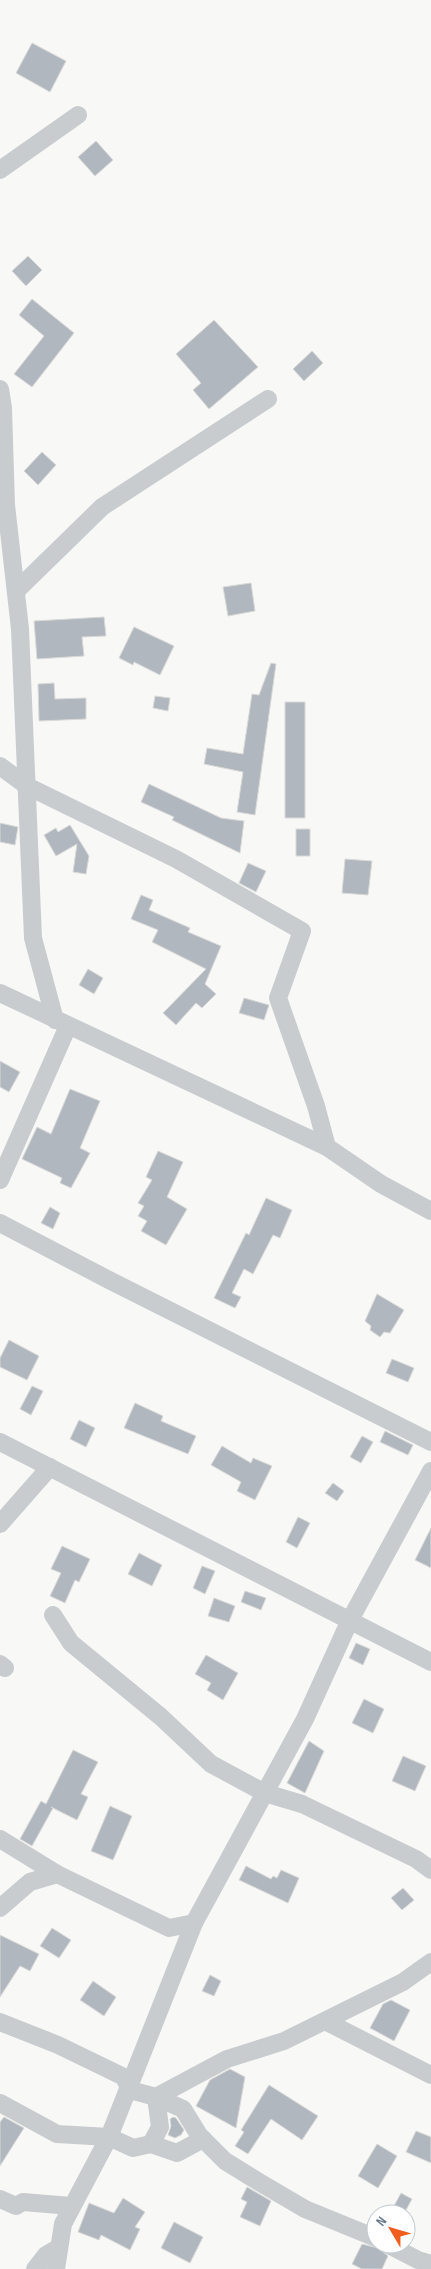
<svg xmlns="http://www.w3.org/2000/svg" width="431" height="2269" font-family="'Sofia Sans Condensed',sans-serif">
	<style>
		.building { fill: #b0b7be; stroke: #dadad8 }
		.lines { fill: none; stroke-linecap: round; stroke-linejoin: round }
		.minor { stroke: #c8cccf; stroke-width: 18 }
	</style>
	<rect width="100%" height="100%" fill="#f8f9f6"/>
	<g class="building">
		<polygon points="32,43 66,61 50,92 16,73"/>
		<polygon points="96,141 113,160 95,176 78,157"/>
		<polygon points="28,256 42,270 26,286 12,271"/>
		<polygon points="32,299 74,333 32,387 14,374 44,336 19,315"/>
		<polygon points="214,320 258,367 209,409 193,390 201,383 176,354"/>
		<polygon points="312,351 323,363 304,381 293,369"/>
		<polygon points="42,452 56,465 38,485 24,471"/>
		<polygon points="251,583 255,611 228,616 223,587"/>
		<polygon points="104,617 106,636 82,637 84,656 37,659 34,621"/>
		<polygon points="134,627 174,646 160,675 134,662 133,665 119,658"/>
		<polygon points="271,663 276,664 255,815 237,812 243,772 204,764 207,748 243,754 252,694 259,695"/>
		<polygon points="54,683 55,699 86,698 86,719 39,721 38,684"/>
		<polygon points="155,696 170,698 168,711 153,708"/>
		<rect x="285" y="702" width="20" height="116"/>
		<polygon points="149,784 221,818 244,821 240,853 172,820 174,817 141,802"/>
		<polygon points="0,823 18,827 15,845 0,842"/>
		<polygon points="70,825 89,856 86,874 73,872 77,844 56,856 44,835 56,828 58,832"/>
		<rect x="296" y="829" width="14" height="27"/>
		<polygon points="345,859 372,861 368,895 342,893"/>
		<polygon points="248,863 266,871 256,892 239,883"/>
		<polygon points="141,895 153,900 149,910 190,928 188,932 221,946 205,984 216,994 202,1008 196,1003 176,1025 163,1013 206,969 152,942 158,930 131,919"/>
		<polygon points="88,969 103,978 94,994 79,985"/>
		<polygon points="244,998 269,1005 264,1020 239,1013"/>
		<polygon points="0,1061 20,1072 9,1092 0,1087"/>
		<polygon points="70,1089 100,1101 80,1148 90,1153 71,1188 60,1183 62,1178 22,1159 37,1127 51,1134"/>
		<polygon points="158,1151 183,1162 167,1197 187,1209 166,1245 141,1231 147,1221 138,1216 144,1206 138,1203 152,1180 146,1177"/>
		<polygon points="266,1198 292,1210 280,1238 273,1235 253,1274 244,1269 232,1293 241,1297 235,1308 214,1298 246,1233 249,1235"/>
		<polygon points="50,1207 60,1213 53,1229 41,1223"/>
		<polygon points="377,1294 404,1310 390,1333 384,1332 380,1337 370,1330 371,1326 365,1321"/>
		<polygon points="9,1340 39,1356 27,1380 0,1367 0,1358"/>
		<polygon points="392,1359 414,1368 408,1382 386,1373"/>
		<polygon points="32,1386 43,1391 31,1415 20,1409"/>
		<polygon points="135,1403 163,1416 161,1421 196,1436 188,1454 124,1428"/>
		<polygon points="79,1420 95,1428 86,1447 70,1439"/>
		<polygon points="385,1431 413,1445 408,1455 380,1442"/>
		<polygon points="362,1436 373,1442 361,1463 350,1457"/>
		<polygon points="222,1446 251,1463 253,1458 272,1466 255,1500 237,1491 241,1482 211,1465"/>
		<polygon points="333,1483 344,1491 337,1501 325,1493"/>
		<polygon points="298,1517 310,1523 297,1548 286,1542"/>
		<polygon points="431,1528 431,1568 415,1560"/>
		<polygon points="62,1546 90,1559 79,1582 75,1580 65,1603 50,1596 61,1573 51,1569"/>
		<polygon points="139,1553 162,1565 152,1586 128,1574"/>
		<polygon points="202,1566 215,1571 205,1594 193,1588"/>
		<polygon points="245,1591 266,1598 261,1610 241,1602"/>
		<polygon points="214,1598 235,1606 229,1622 208,1616"/>
		<polygon points="356,1643 370,1649 363,1665 349,1658"/>
		<polygon points="206,1655 238,1673 223,1700 207,1690 211,1683 195,1674"/>
		<polygon points="364,1699 384,1709 373,1733 352,1723"/>
		<polygon points="309,1741 324,1751 305,1793 287,1783"/>
		<polygon points="73,1750 98,1762 81,1794 88,1797 77,1820 51,1807 53,1808 32,1846 20,1839 41,1801 46,1804"/>
		<polygon points="403,1756 426,1766 415,1791 392,1781"/>
		<polygon points="110,1806 132,1816 113,1860 91,1851"/>
		<polygon points="246,1866 271,1879 273,1876 277,1878 281,1870 299,1878 288,1903 239,1880"/>
		<polygon points="403,1888 414,1900 402,1910 391,1898"/>
		<polygon points="52,1928 71,1940 59,1958 40,1946"/>
		<polygon points="0,1935 39,1954 30,1971 20,1966 0,1997"/>
		<polygon points="210,1975 221,1981 214,1996 202,1991"/>
		<polygon points="93,1981 116,1997 104,2016 80,2000"/>
		<polygon points="391,2000 410,2010 394,2041 370,2028 383,2004"/>
		<polygon points="230,2069 245,2077 236,2128 196,2106 210,2080"/>
		<polygon points="269,2085 318,2116 302,2140 271,2119 248,2154 235,2146 244,2132 241,2130"/>
		<polygon points="4,2117 24,2128 0,2166 0,2122"/>
		<polygon points="173,2117 176,2118 184,2130 181,2135 175,2138 168,2135 171,2126 170,2119"/>
		<polygon points="416,2131 431,2137 431,2163 406,2152"/>
		<polygon points="377,2144 397,2156 378,2188 358,2176"/>
		<polygon points="247,2187 271,2201 260,2226 240,2217 247,2202 241,2199"/>
		<polygon points="401,2193 412,2199 405,2212 394,2206"/>
		<polygon points="123,2198 145,2212 135,2227 140,2229 130,2250 101,2235 99,2240 78,2232 89,2203 114,2213"/>
		<polygon points="174,2222 203,2237 190,2263 161,2248"/>
		<polygon points="362,2244 378,2248 388,2256 382,2269 362,2269 352,2264"/>
	</g>
	<g class="lines">
		<g class="minor">
			<polyline points="0,170 78,115"/>
			<polyline points="0,389 3,408 6,505 20,629 33,938 55,1020"/>
			<polyline points="16,591 102,507 268,399"/>
			<polyline points="0,766 27,786 176,859 302,931 278,998 316,1106 327,1147"/>
			<polyline points="0,993 327,1147 381,1184 431,1211"/>
			<polyline points="0,1180 68,1026"/>
			<polyline points="0,1223 109,1280 431,1442"/>
			<polyline points="0,1442 431,1662"/>
			<polyline points="0,1524 50,1467"/>
			<polyline points="53,1615 71,1643 161,1717 211,1764 265,1793 302,1804 416,1859 431,1870"/>
			<polyline points="0,1664 5,1668"/>
			<polyline points="0,1839 57,1874 169,1928 194,1923"/>
			<polyline points="0,1908 30,1882 57,1874"/>
			<polyline points="325,2021 431,2075"/>
			<polyline points="0,2022 58,2045 124,2077 130,2090 156,2097 183,2109 199,2135 225,2161 259,2182 305,2209 376,2238"/>
			<polyline points="0,2103 57,2134 109,2137 133,2148 151,2144 177,2153 203,2139"/>
			<polyline points="151,2144 160,2127 156,2097 227,2059 284,2041 403,1982 431,1962"/>
			<polyline points="0,2199 16,2206 23,2202 71,2206"/>
			<polyline points="387,2244 418,2260 431,2264"/>
			<polyline points="35,2269 46,2255 58,2248"/>
			<polyline points="56,2269 63,2224 109,2137 194,1923 305,1719 350,1620 431,1471"/>
		</g>
	</g>
	<g transform="translate(391 2229) rotate(308)"><circle r="24" fill="#ffffff" stroke="#c1c9d0"/>
	<path d="M0-4L9 19L0 12L-9 19Z" fill="#ef5e1f"/>
	<text y="-8" font-size="14" font-weight="bold" text-anchor="middle" fill="#657789">N</text>
	</g>
</svg>
